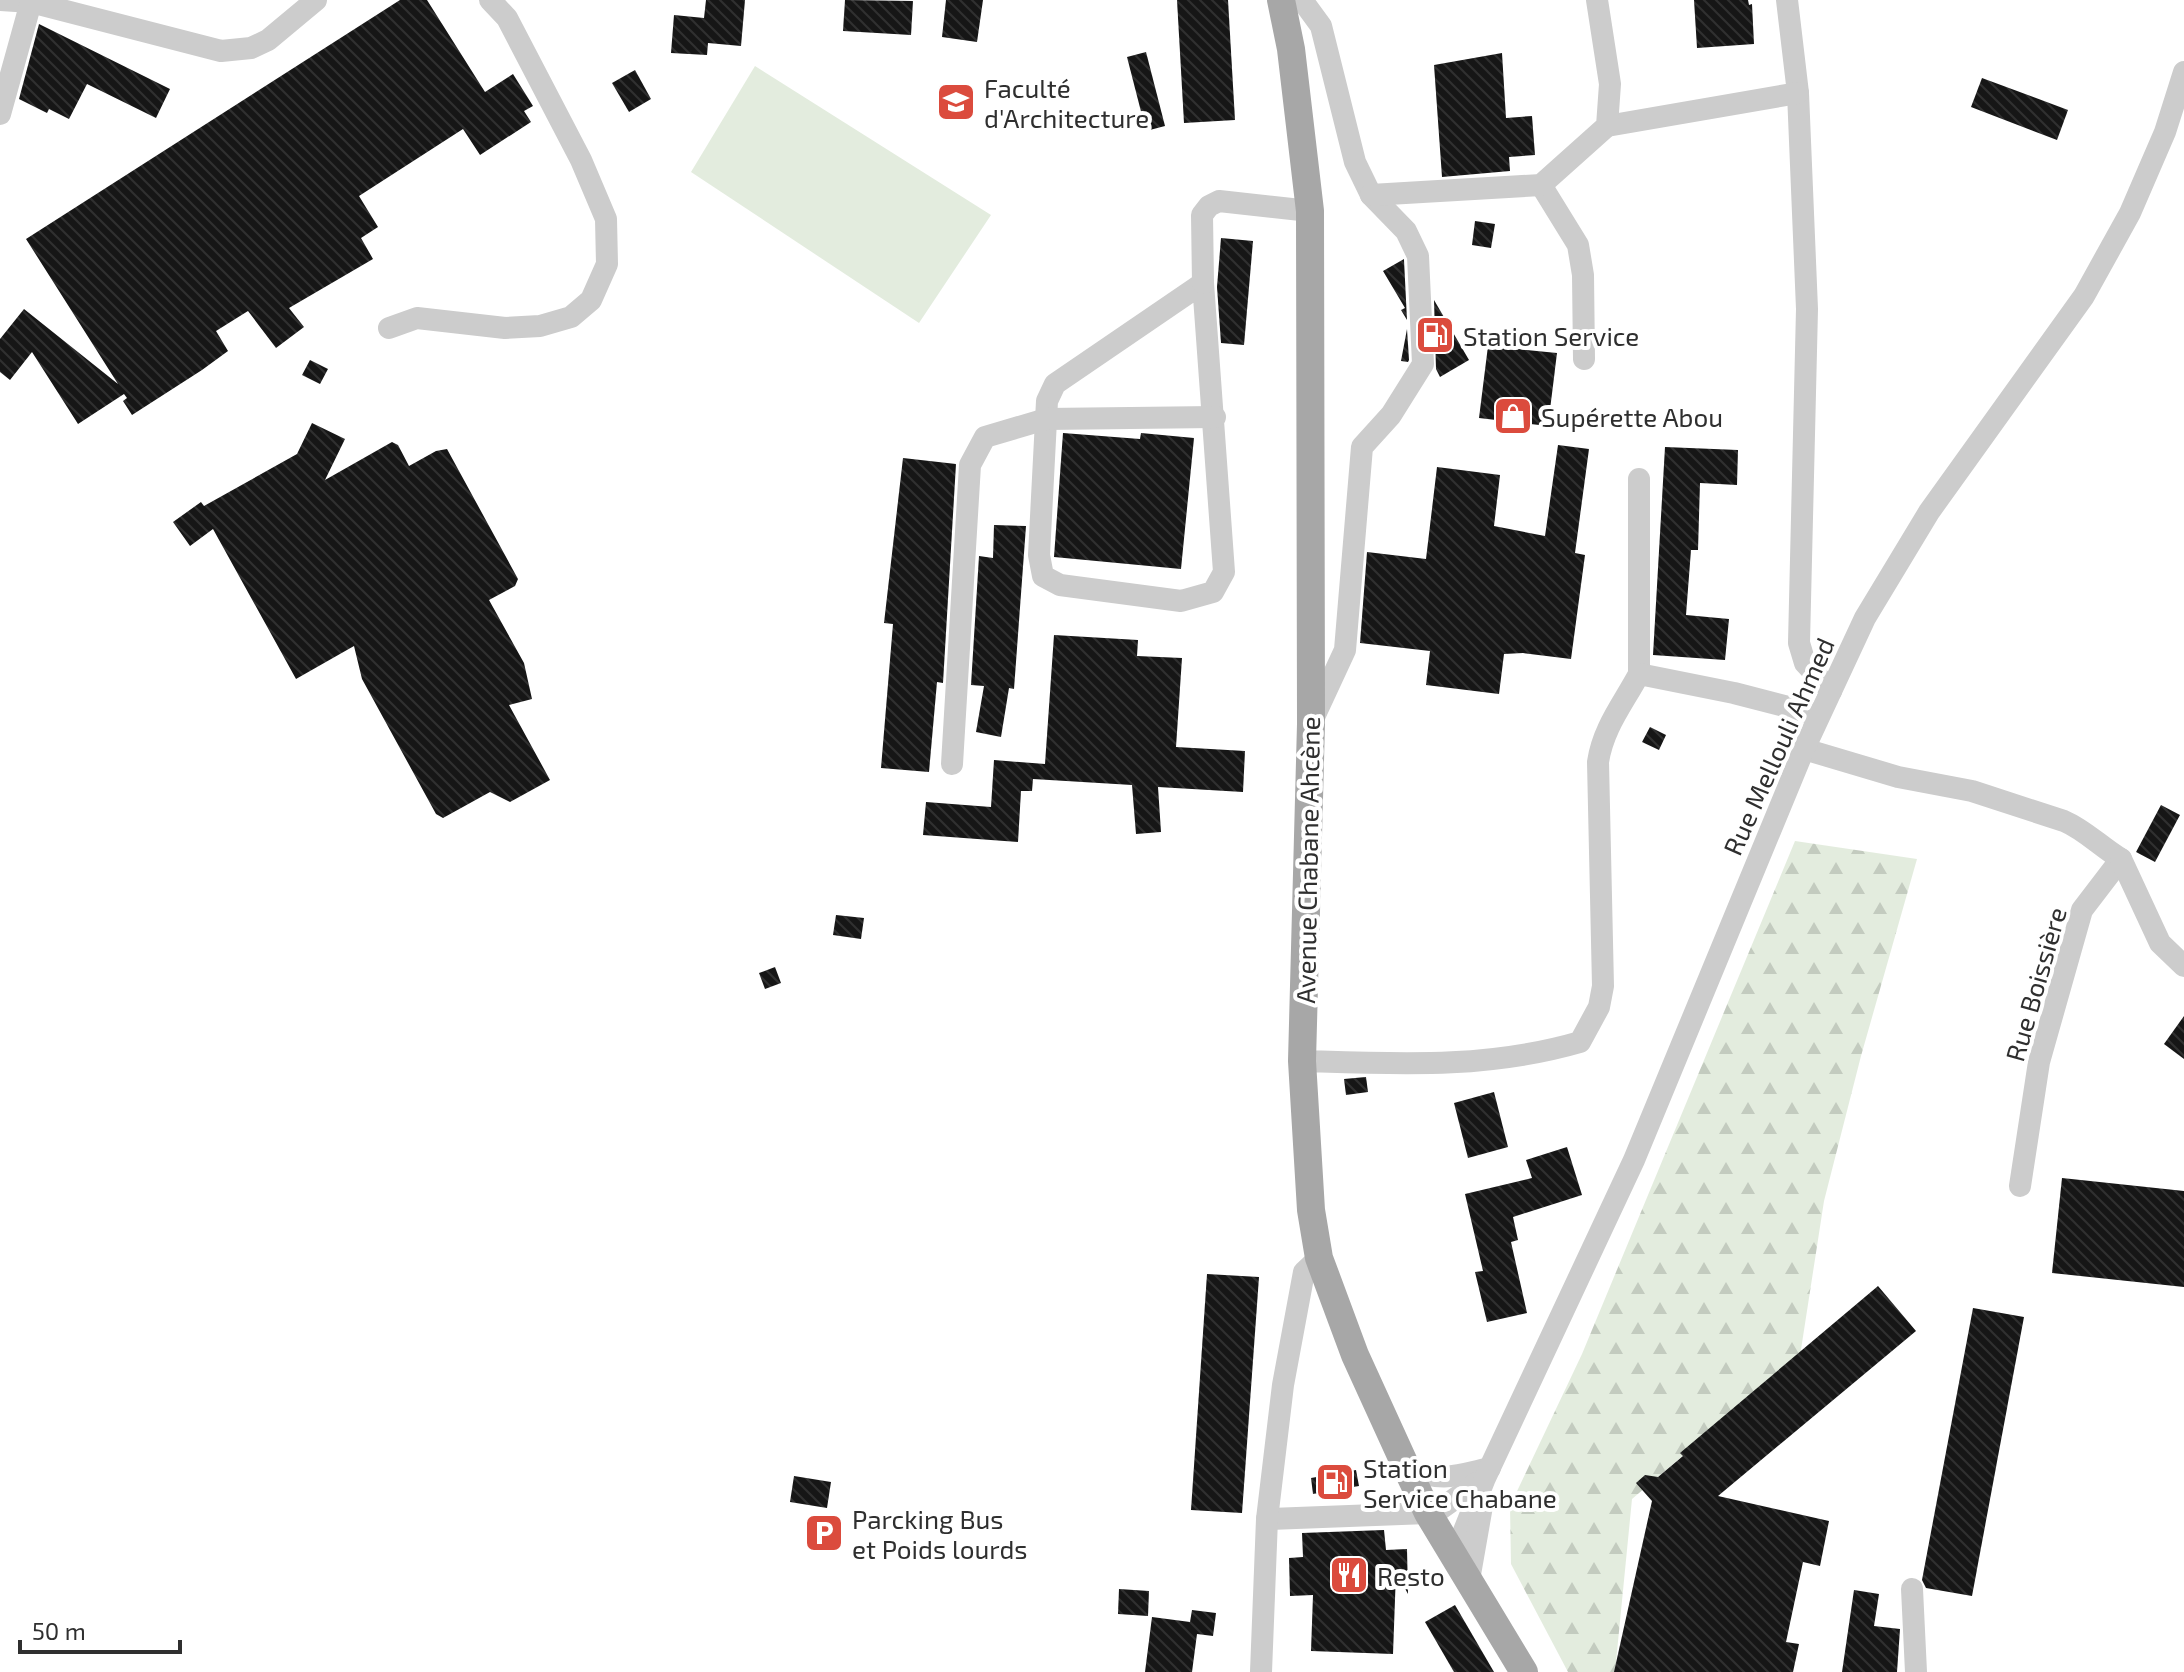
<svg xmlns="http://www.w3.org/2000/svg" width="2184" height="1672" font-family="'Exo 2',sans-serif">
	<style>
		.forest { fill: url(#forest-firs) }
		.park { fill: #e3ecde }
		.building { fill: url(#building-back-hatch) }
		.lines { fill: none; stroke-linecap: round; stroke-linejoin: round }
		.minor { stroke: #ccc; stroke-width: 22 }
		.major { stroke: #a7a7a7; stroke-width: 28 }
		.labels { text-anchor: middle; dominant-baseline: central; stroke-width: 8; stroke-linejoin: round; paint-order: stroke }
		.poi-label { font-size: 26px; fill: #2f2f2f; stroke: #fff; text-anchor: start }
		.street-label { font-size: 26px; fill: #2f2f2f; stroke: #fff }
	</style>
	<defs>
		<pattern id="forest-firs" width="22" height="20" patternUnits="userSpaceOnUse" patternTransform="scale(2)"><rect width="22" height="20" fill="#e3ecde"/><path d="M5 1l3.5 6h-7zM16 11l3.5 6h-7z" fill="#c3cbbf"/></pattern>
		<pattern id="building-back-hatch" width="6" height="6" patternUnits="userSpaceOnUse" patternTransform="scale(2)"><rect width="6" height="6" fill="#161616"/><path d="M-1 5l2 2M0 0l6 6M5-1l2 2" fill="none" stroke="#303030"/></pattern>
	</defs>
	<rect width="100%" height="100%" fill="#fff"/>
	<polygon class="forest" points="1795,841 1917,859 1861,1056 1824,1201 1800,1356 1632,1499 1615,1672 1568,1672 1511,1564 1510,1506 1582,1354"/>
	<polygon class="park" points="755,66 991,215 919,323 691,172"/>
	<g class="building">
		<polygon points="400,0 427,0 485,92 513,74 533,106 524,111 531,122 480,155 463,129 359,196 378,227 361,238 373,259 289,308 304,327 276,348 248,311 216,331 228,351 202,370 132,415 123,401 127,398 124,394 78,424 32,352 10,380 0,372 0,339 24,309 118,384 26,239"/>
		<polygon points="706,0 745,0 741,46 708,43 707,55 671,53 674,15 704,18"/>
		<polygon points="845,0 913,1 911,35 843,31"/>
		<polygon points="946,0 983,0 977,42 942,37"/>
		<polygon points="1177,0 1228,0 1235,120 1184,123"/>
		<polygon points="1694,0 1748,0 1749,5 1752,4 1754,44 1697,48"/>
		<polygon points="39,24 170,89 156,118 87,84 69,119 49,109 47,113 19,99"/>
		<polygon points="1146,52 1165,126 1146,131 1127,57"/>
		<polygon points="1502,53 1506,118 1532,116 1535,155 1509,157 1510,171 1442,177 1434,65"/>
		<polygon points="635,70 651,99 629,112 612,83"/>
		<polygon points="1982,78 2068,110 2057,140 1971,107"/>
		<polygon points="1475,221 1495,224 1491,248 1472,245"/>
		<polygon points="1221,238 1253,241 1244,345 1221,343 1217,287"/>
		<polygon points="1404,259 1404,260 1407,320 1401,310 1405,308 1383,271"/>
		<polygon points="1434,300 1469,360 1440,377 1436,369"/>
		<polygon points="1407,329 1409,360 1408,362 1401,361"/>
		<polygon points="1488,346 1557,353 1548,426 1479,418"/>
		<polygon points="310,360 328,369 320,384 302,375"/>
		<polygon points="312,423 345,439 325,480 392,442 398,445 409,466 436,451 447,449 518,579 515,586 489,600 524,663 532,699 509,705 550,780 510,802 490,792 443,818 436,814 362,679 354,646 296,679 213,529 190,546 173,522 201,502 204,506 297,454"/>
		<polygon points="1063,433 1140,439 1141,433 1194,438 1181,569 1054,557"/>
		<polygon points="1558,445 1589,449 1575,553 1585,555 1571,659 1523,653 1504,654 1499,694 1426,685 1430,651 1360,643 1367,552 1426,559 1437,467 1500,475 1494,526 1545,536"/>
		<polygon points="1665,447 1738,450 1737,485 1700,483 1698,550 1691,550 1686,615 1729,619 1725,660 1653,655"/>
		<polygon points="903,458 956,464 943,683 937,682 929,772 881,768 893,624 884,623"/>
		<polygon points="994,525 1026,526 1014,689 1009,688 1001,737 976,732 984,686 971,685 979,556 993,558"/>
		<polygon points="1054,635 1138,640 1137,656 1182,658 1176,747 1245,751 1243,792 1158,787 1161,832 1136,834 1132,785 1033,779 1032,791 1021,791 1018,842 923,835 926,802 991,807 994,760 1045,764"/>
		<polygon points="1650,727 1666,735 1659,750 1642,742"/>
		<polygon points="2161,805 2180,815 2155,862 2136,852"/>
		<polygon points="836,915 864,918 861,939 833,935"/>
		<polygon points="775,967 781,983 765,989 759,973"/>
		<polygon points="2184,1016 2184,1059 2164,1044"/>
		<polygon points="1366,1077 1368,1092 1346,1095 1344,1079"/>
		<polygon points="1494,1092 1508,1147 1468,1158 1454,1103"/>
		<polygon points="1567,1147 1582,1195 1513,1217 1518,1240 1511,1242 1527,1313 1487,1322 1475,1272 1483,1271 1465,1194 1532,1178 1526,1160"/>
		<polygon points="2062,1178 2184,1191 2184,1287 2052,1273"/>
		<polygon points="1207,1274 1259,1277 1242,1513 1191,1510"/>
		<polygon points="1878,1286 1916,1331 1718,1496 1829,1521 1820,1566 1803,1562 1786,1642 1799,1644 1793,1672 1614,1672 1652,1501 1636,1483 1645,1475 1658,1477 1683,1456 1680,1453"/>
		<polygon points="1973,1308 2024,1317 1972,1596 1926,1588 1922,1580"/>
		<polygon points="1356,1470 1359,1486 1313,1494 1311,1478"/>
		<polygon points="794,1476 831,1482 827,1508 790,1502"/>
		<polygon points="1384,1530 1386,1550 1407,1549 1408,1594 1396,1572 1393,1654 1311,1651 1313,1595 1290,1596 1289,1558 1303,1557 1302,1533"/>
		<polygon points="1119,1589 1149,1591 1148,1616 1118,1614"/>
		<polygon points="1854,1590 1879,1594 1874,1626 1900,1629 1897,1672 1842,1672"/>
		<polygon points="1455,1605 1494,1672 1454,1672 1425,1622"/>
		<polygon points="1192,1610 1216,1613 1213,1636 1197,1634 1192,1672 1145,1672 1152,1617 1190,1622"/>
	</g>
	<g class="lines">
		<g class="minor">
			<polyline points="0,0 31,2 221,51 251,48 268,40 316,0"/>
			<polyline points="1302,0 1321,26 1355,162 1371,195 1406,231 1418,256 1423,364 1391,415 1362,447 1345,650 1313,719"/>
			<polyline points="1787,0 1798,93 1807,309 1799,643 1805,663 1831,691"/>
			<polyline points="0,114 31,2"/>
			<polyline points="1607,126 1798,93"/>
			<polyline points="1541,185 1578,245 1583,275 1584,359"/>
			<polyline points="1371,195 1541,185 1607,126 1610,84 1597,0"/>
			<polygon points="1203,283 1224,572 1213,592 1181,601 1060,585 1043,576 1039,555 1047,401 1055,384"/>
			<polyline points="1203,283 1202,215 1209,206 1219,201 1310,211"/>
			<polyline points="389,328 417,318 505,328 540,326 571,317 591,300 607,264 606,219 581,160 507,18 490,0"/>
			<polyline points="1639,674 1639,479"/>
			<path d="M1804,749L1898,777L1972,791L2064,821C2085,830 2101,847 2121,859L2082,910L2039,1062L2020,1186"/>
			<polyline points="952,764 970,465 985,437 1046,419 1215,417"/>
			<polyline points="2121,859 2160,943 2184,966"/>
			<path d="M1302,1061C1399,1064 1487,1069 1580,1042L1599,1007L1603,986L1598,762C1603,728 1623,704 1639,674L1734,693L1819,715"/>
			<path d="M1407,1469C1443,1482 1455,1476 1490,1468"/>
			<polyline points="1267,1519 1428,1513 1439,1510 1484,1478"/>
			<polyline points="1454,1556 1485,1478 1634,1160 1804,749 1865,618 1929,512 2084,296 2130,213 2165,132 2184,72"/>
			<polyline points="1469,1580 1482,1506"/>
			<polyline points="1912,1589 1916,1672"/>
			<polyline points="1261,1672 1267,1519 1283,1385 1304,1272 1319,1258"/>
		</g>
		<polyline class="major" points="1281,0 1291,49 1310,211 1311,724 1302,1061 1311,1210 1319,1258 1355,1355 1407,1469 1428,1513 1524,1672"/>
	</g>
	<defs>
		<symbol id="university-square" viewBox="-11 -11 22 22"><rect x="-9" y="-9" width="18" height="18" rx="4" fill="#db4b3d" stroke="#fff"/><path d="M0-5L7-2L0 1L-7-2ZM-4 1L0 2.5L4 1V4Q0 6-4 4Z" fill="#fff"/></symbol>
		<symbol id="fuel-square" viewBox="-11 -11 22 22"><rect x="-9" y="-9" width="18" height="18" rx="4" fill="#db4b3d" stroke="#fff"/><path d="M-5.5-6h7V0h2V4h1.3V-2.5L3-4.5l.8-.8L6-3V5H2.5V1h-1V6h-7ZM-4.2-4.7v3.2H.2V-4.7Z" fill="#fff"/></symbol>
		<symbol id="shop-square" viewBox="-11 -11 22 22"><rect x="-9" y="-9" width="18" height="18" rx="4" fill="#db4b3d" stroke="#fff"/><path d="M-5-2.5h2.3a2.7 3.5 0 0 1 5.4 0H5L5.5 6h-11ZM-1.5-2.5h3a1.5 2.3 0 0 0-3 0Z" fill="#fff"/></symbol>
		<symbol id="parking-square" viewBox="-11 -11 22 22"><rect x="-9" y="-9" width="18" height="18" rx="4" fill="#db4b3d" stroke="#fff"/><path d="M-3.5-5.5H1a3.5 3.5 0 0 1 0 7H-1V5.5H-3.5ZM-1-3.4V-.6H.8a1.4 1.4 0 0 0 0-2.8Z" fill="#fff"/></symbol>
		<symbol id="restaurant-square" viewBox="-11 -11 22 22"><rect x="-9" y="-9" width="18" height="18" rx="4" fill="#db4b3d" stroke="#fff"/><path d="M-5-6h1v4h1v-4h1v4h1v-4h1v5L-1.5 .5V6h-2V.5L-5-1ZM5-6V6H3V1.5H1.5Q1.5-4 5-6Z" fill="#fff"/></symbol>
	</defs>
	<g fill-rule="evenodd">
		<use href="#university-square" x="934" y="80" width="44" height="44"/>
		<use href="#fuel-square" x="1413" y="313" width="44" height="44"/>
		<use href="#shop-square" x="1491" y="394" width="44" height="44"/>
		<use href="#fuel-square" x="1313" y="1460" width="44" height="44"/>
		<use href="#parking-square" x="802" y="1511" width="44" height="44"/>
		<use href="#restaurant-square" x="1327" y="1553" width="44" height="44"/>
	</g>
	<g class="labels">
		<g class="poi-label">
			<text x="984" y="87">Faculté<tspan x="984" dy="30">d'Architecture</tspan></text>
			<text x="1463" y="335">Station Service</text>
			<text x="1541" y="416">Supérette Abou</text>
			<text x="1363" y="1467">Station<tspan x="1363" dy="30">Service Chabane</tspan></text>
			<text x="852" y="1518">Parcking Bus<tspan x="852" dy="30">et Poids lourds</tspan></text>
			<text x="1377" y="1575">Resto</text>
		</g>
		<g class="street-label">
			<text transform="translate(1778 746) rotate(-66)">Rue Mellouli Ahmed</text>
			<text transform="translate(1307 860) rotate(-89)">Avenue Chabane Ahcène</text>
			<text transform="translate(2035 984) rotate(-74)">Rue Boissière</text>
		</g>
	</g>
	<path d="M20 1640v12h160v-12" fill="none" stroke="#2f2f2f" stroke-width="4"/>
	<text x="32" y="1640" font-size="24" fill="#2f2f2f" stroke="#ffffff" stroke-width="6" paint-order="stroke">50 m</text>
</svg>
